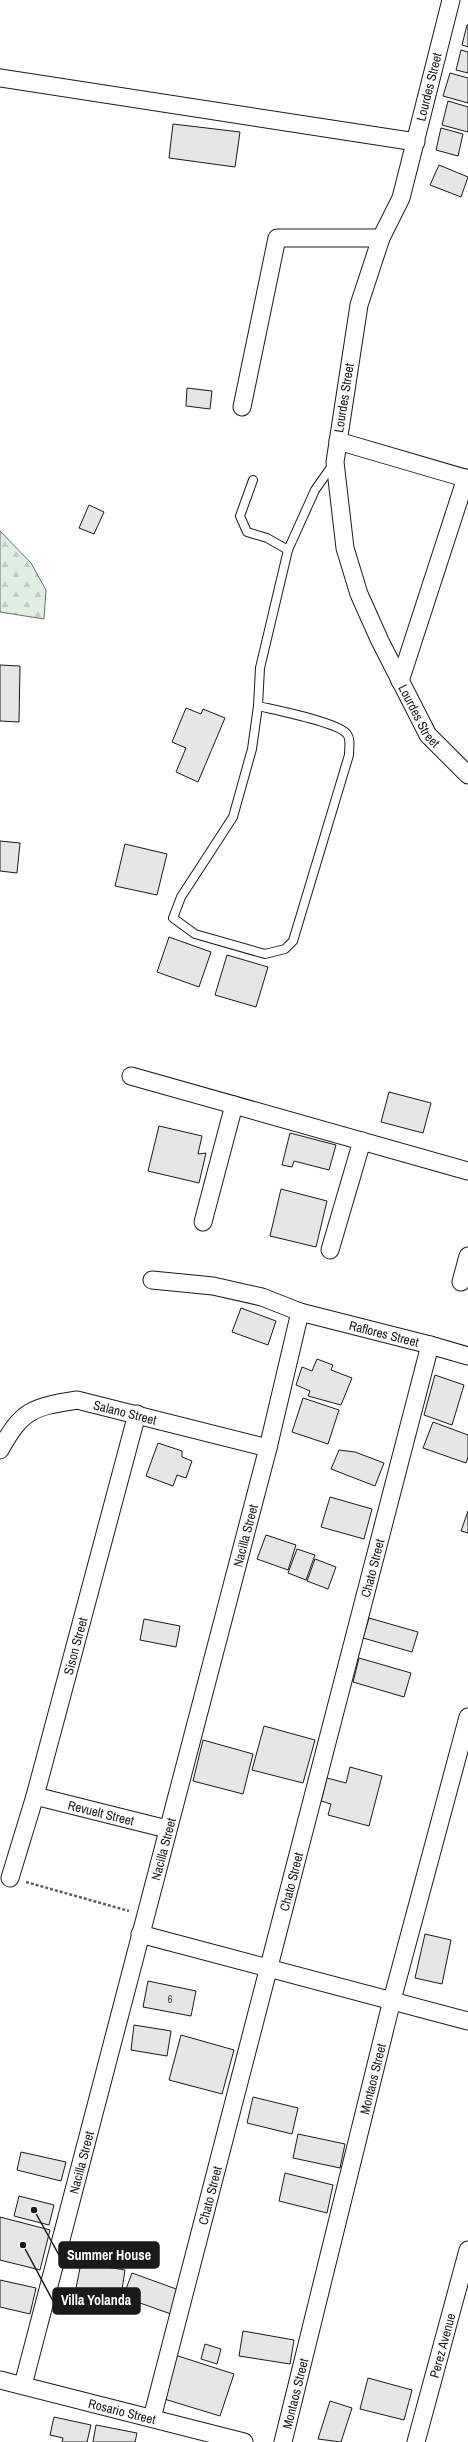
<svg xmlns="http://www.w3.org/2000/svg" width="468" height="2442" font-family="'Archivo Narrow',sans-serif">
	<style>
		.forest { fill: url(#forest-firs); stroke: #6a6a6a }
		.building { fill: #e6e6e6; stroke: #1a1a1a }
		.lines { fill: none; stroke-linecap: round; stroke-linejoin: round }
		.lane-casing { stroke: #1a1a1a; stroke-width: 10 }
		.street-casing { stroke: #1a1a1a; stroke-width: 19 }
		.path { stroke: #5f5f5f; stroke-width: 2.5; stroke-dasharray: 3 2; stroke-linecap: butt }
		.lane { stroke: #fff; stroke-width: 8 }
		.street { stroke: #fff; stroke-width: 17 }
		.labels { text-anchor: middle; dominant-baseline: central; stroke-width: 3; stroke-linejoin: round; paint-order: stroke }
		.number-label { font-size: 11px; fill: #4d4d4d }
		.street-label { font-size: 13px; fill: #1a1a1a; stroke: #fff }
		.leader { fill: none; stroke: #1a1a1a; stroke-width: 1.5 }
		.callout-dot { fill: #1a1a1a; stroke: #fff; stroke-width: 1.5 }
		.callout { fill: #1a1a1a; stroke: #1a1a1a; stroke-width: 1.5 }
		.callout-label { font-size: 14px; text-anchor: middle; font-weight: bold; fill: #fff }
	</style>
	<defs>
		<pattern id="forest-firs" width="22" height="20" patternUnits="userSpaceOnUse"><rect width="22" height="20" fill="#e0efe3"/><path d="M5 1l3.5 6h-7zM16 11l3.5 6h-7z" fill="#c0ccc2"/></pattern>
	</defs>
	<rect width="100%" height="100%" fill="#fff"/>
	<polygon class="forest" points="0,531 31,563 46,590 44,619 0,612"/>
	<g class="building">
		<polygon points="467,25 468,25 468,47 462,45"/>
		<polygon points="461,50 468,52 468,73 456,70"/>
		<polygon points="450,73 468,78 468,103 443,96"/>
		<polygon points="448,101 468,107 468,132 442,125"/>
		<polygon points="173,124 240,132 235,167 169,158"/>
		<polygon points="441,128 463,134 458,156 436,150"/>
		<polygon points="439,165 468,177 461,197 430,185"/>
		<polygon points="187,388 212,391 210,409 186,406"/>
		<polygon points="89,505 104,512 94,534 79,528"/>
		<polygon points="0,665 20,666 19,722 0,721"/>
		<polygon points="186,708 201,714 203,709 225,718 198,782 176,772 186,748 172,742"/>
		<polygon points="0,841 20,843 17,873 0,871"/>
		<polygon points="125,844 167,854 157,895 115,886"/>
		<polygon points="169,937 211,952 199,987 157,972"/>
		<polygon points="227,955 268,967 256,1007 215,995"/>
		<polygon points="389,1092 431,1103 423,1133 381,1122"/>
		<polygon points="159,1126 202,1136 198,1154 206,1153 199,1183 148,1171"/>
		<polygon points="290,1133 336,1145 329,1170 294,1161 292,1167 282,1165"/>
		<polygon points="281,1189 327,1201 316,1247 270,1236"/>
		<polygon points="241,1308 276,1321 268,1345 232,1332"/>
		<polygon points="317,1359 333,1365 331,1370 352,1378 341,1405 308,1396 310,1391 296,1385 302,1367 312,1371"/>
		<polygon points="435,1375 464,1385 452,1425 424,1415"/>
		<polygon points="303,1398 339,1410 328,1444 292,1432"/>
		<polygon points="433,1422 468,1435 468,1457 466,1463 423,1448"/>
		<polygon points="158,1443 182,1451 182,1457 192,1461 186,1478 177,1475 173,1486 146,1476"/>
		<polygon points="339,1450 355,1452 384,1463 375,1486 331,1469"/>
		<polygon points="330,1497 372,1509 364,1539 321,1527"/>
		<polygon points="468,1511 468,1533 461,1531"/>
		<polygon points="266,1535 296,1545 288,1570 257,1559"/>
		<polygon points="297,1549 315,1555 306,1580 288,1573"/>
		<polygon points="315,1559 336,1567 328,1589 307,1581"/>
		<polygon points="369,1618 418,1632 412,1652 363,1638"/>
		<polygon points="144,1619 180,1626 176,1647 140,1640"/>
		<polygon points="359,1658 411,1673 404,1697 353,1682"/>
		<polygon points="264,1726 315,1740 303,1783 252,1770"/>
		<polygon points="203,1740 253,1754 243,1794 193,1781"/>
		<polygon points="350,1767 382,1776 369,1826 328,1815 331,1804 321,1801 327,1778 346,1783"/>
		<polygon points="425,1934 451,1940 442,1984 415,1978"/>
		<polygon points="148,1981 196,1991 191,2016 143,2007"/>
		<polygon points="134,2025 171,2031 167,2056 131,2050"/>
		<polygon points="181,2035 234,2050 222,2094 169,2080"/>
		<polygon points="253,2097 298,2108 292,2134 247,2123"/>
		<polygon points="298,2134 345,2144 340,2168 293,2158"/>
		<polygon points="21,2152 66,2162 61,2181 17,2170"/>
		<polygon points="285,2173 333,2185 327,2213 279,2201"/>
		<polygon points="19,2196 54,2205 49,2225 14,2216"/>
		<polygon points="0,2217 50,2230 40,2270 0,2260"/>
		<polygon points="81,2263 125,2270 121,2296 76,2288"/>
		<polygon points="132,2273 179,2290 171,2314 123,2297"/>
		<polygon points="0,2280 36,2288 30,2314 0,2307"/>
		<polygon points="243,2331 294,2340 290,2364 239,2356"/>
		<polygon points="205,2344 221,2349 217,2364 201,2359"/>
		<polygon points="175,2355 234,2374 220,2416 161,2398"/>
		<polygon points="368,2378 412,2390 404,2420 360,2409"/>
		<polygon points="330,2401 352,2408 341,2442 318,2439"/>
		<polygon points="54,2417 91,2425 87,2442 62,2442 63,2438 50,2435"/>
		<polygon points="96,2425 137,2433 135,2442 93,2442"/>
	</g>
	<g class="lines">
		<defs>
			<g id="lane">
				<polyline points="253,480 240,516 247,532 267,538 288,550"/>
				<path d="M258,706C275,710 338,722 347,734C351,739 349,748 349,755L293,941L285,949L265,954L195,934L173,918L181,897L233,817L252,749L258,706L260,668L288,550L315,490L334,463"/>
			</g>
			<g id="street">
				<path id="s1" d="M451,0L401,198L381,238L359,305L335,462L345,548L359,594L380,641L428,735L468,775"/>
				<polyline points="0,78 416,142"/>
				<polyline points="242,407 277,238 381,238"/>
				<polyline points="338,441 468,479"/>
				<polyline points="400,681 466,478"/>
				<polyline points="131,1076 468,1171"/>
				<polyline points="203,1222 234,1105"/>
				<polyline points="330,1250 362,1141"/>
				<path id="s2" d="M152,1280L213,1286L262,1297L300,1312L430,1345L468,1356"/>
				<polyline points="461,1282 468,1256"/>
				<path id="s3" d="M0,1450C22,1410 32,1407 77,1400L268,1448"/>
				<path id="s4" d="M35,1796L167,1829"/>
				<path id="s5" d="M10,1878L35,1796L137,1414"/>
				<polyline points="140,1934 468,2021"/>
				<path id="s6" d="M0,2380L244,2442"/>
				<path id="s7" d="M23,2385L268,1448L300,1312"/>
				<path id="s8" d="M152,2418L430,1345"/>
				<path id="s9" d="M283,2442L392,2000L468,1717"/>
				<path id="s10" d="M416,2442L468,2250"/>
			</g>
		</defs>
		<use href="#lane" class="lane-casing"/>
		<use href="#street" class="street-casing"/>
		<polyline class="path" points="26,1882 129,1911"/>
		<use href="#lane" class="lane"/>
		<use href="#street" class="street"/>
	</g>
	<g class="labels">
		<g class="number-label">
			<text x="170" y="1999">6</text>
		</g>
		<g class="street-label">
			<text transform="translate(429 87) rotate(-76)">Lourdes Street</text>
			<text transform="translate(344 398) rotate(-81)">Lourdes Street</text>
			<text stroke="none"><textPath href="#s1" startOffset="749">Lourdes Street</textPath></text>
			<text stroke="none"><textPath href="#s2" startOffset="239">Raflores Street</textPath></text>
			<text stroke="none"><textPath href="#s3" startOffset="147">Salano Street</textPath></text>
			<text stroke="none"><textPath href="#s7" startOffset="878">Nacilla Street</textPath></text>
			<text stroke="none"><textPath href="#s8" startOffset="878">Chato Street</textPath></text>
			<text stroke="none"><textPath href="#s5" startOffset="241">Sison Street</textPath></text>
			<text stroke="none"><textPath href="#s4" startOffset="68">Revuelt Street</textPath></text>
			<text stroke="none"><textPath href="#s7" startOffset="554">Nacilla Street</textPath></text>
			<text stroke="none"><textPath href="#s8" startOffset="554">Chato Street</textPath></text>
			<text stroke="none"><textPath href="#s9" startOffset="374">Montaos Street</textPath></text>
			<text stroke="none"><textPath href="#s7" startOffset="230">Nacilla Street</textPath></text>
			<text stroke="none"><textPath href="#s8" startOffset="230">Chato Street</textPath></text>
			<text stroke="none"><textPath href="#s10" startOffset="100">Perez Avenue</textPath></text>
			<text stroke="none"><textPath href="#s9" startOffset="50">Montaos Street</textPath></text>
			<text stroke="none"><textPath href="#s6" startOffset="126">Rosario Street</textPath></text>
		</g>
	</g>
	<path class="leader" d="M34 2210L59 2255M23 2245L53 2301"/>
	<g class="callout-dot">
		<circle cx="34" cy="2210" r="4"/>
		<circle cx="23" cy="2245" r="4"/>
	</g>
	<g class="callout">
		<rect x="59" y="2242" width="100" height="26" rx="4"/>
		<rect x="53" y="2288" width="87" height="26" rx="4"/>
	</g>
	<g class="callout-label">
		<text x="109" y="2260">Summer House</text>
		<text x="96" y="2305">Villa Yolanda</text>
	</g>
</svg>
